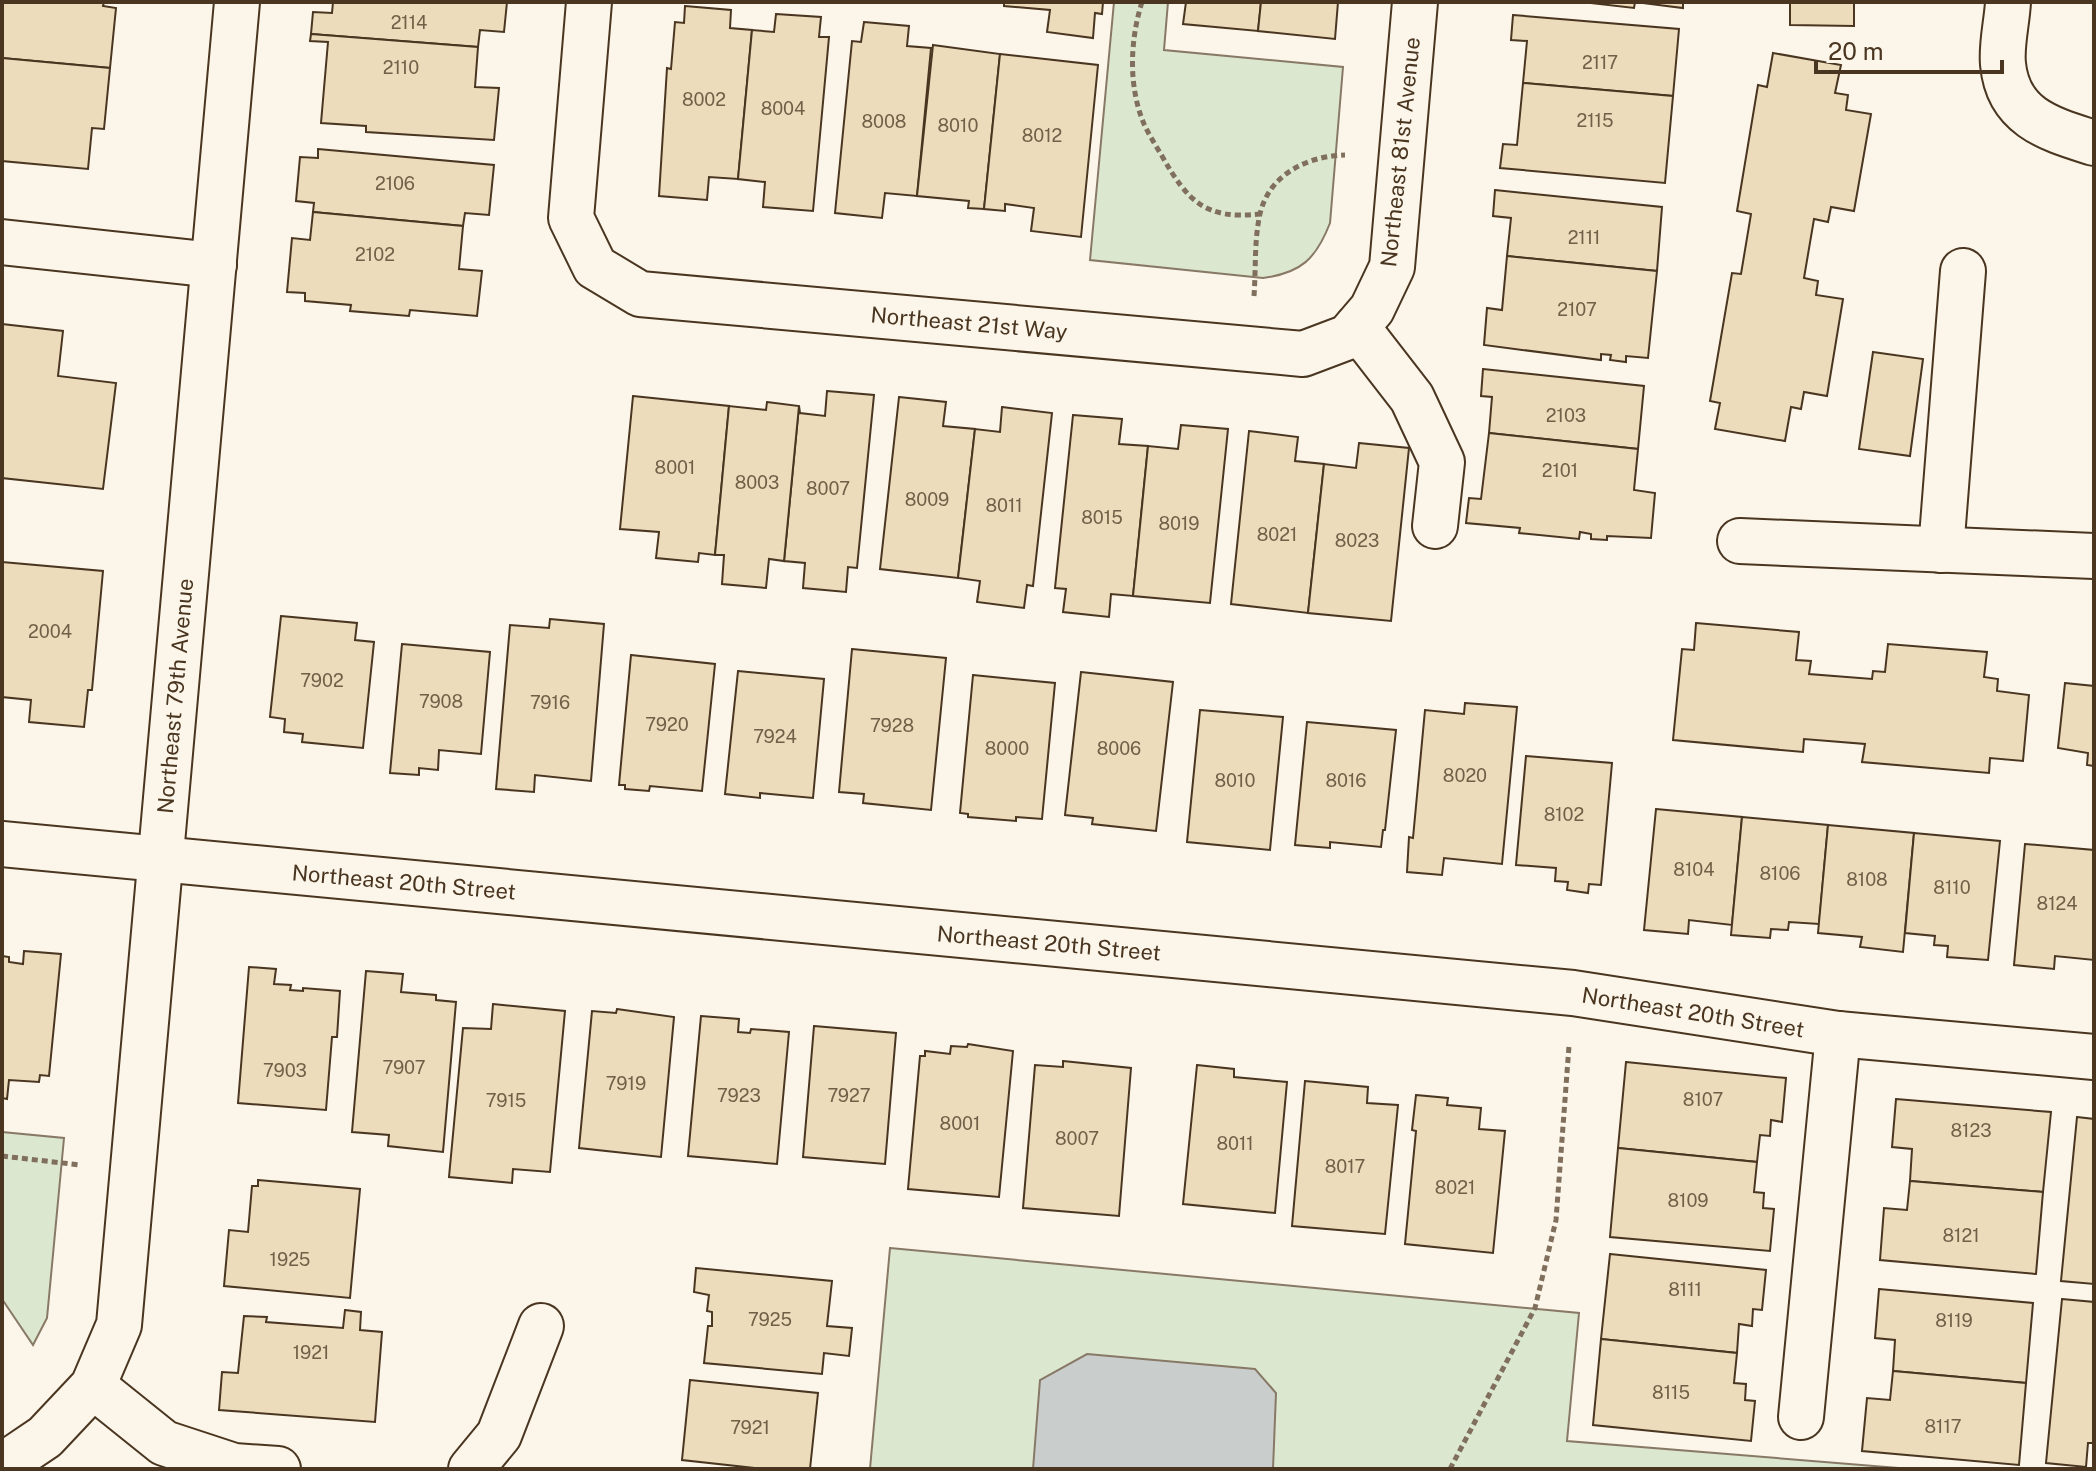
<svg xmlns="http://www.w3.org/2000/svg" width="2096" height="1471" font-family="'Public Sans',sans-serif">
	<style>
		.green { fill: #dce7d0; stroke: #887966; stroke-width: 2 }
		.water { fill: #c9cecd; stroke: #887966; stroke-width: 2 }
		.building { fill: #ecdcbc; stroke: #4a3520; stroke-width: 2 }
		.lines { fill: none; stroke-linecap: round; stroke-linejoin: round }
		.minor-casing { stroke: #4a3520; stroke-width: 48 }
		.path { stroke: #7f6f5c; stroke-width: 5; stroke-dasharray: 6 4; stroke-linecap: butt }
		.minor { stroke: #fbf6e9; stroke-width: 44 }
		.labels { text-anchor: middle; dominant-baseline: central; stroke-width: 6; stroke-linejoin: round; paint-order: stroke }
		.number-label { font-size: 18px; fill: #725f47 }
		.street-label { font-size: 22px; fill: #4a3520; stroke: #fbf6e9 }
	</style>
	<rect width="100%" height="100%" fill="#fbf6e9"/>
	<g class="green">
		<path d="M1114,2H1168L1164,50L1343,67L1330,223C1316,259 1301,273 1263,278L1090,260Z"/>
		<polygon points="2,1132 64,1138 47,1318 33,1345 2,1299"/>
		<polygon points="890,1248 1579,1313 1567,1441 1911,1469 870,1469"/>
	</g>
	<polygon class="water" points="1087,1354 1255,1369 1276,1393 1273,1469 1033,1469 1040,1380"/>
	<g class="building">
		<polygon points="2,2 104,2 103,6 116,8 110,68 2,58"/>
		<polygon points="333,2 507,2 504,32 480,30 478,47 311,34 313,12 332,13"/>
		<polygon points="1004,2 1103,2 1102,14 1095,13 1093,38 1047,32 1050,10 1004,6"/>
		<polygon points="1186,2 1261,2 1258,31 1183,24"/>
		<polygon points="1261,2 1338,2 1335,39 1258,31"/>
		<polygon points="1582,2 1683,2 1683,8 1635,2 1634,8"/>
		<polygon points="1790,2 1854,2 1854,26 1790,25"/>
		<polygon points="685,6 731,10 730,28 752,30 738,179 709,177 707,200 659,196 667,68 671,69 675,22 684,23"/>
		<polygon points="776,14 821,17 819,37 829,37 813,211 763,207 765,182 738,179 752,30 774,32"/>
		<polygon points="1513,15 1679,29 1673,96 1523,83 1527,41 1511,40"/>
		<polygon points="864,22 909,26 907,46 931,48 917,196 885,193 882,218 835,213 852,41 861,42"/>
		<polygon points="311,34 478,47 475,87 499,88 494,140 366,132 366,126 321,123 328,42 310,41"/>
		<polygon points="933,45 1000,54 984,209 968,208 969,201 917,196"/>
		<polygon points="1773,53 1841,65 1835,93 1848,95 1846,110 1871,114 1854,211 1831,207 1828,222 1814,219 1804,278 1818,281 1816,295 1843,299 1827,396 1804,392 1801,409 1791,407 1785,441 1715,429 1720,403 1710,401 1732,273 1741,274 1751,214 1737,211 1758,85 1767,87"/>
		<polygon points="1000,54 1098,65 1081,237 1031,231 1034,208 1005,204 1005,211 984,209"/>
		<polygon points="2,58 110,68 104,129 92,128 88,169 2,161"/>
		<polygon points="1523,83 1673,96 1665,183 1500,168 1503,144 1517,145"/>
		<polygon points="318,149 494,165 489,215 465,213 463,226 313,212 314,203 296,201 300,157 318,158"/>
		<polygon points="1495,190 1662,207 1657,271 1507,256 1511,218 1493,216"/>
		<polygon points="313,212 463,226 459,269 482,271 477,316 410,310 409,316 350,311 351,305 305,301 305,293 287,292 292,238 310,240"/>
		<polygon points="1507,256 1657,271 1648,358 1626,356 1626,362 1610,360 1611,355 1601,354 1601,360 1484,345 1487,308 1502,310"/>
		<polygon points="2,324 63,331 58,376 116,383 103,489 2,478"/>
		<polygon points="1873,352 1923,359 1910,456 1859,449"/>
		<polygon points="1483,369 1644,386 1638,449 1489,433 1492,397 1481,396"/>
		<polygon points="827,391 874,395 857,568 848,567 846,592 803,588 805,563 784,561 799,406 800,413 825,416"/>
		<polygon points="633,396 729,406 715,555 699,553 698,562 656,558 659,532 620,529"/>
		<polygon points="899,397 946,402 943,426 975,429 958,578 880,569"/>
		<polygon points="767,402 799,406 784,561 769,559 766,588 722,584 724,555 715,555 729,406 766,410"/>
		<polygon points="1002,407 1052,413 1033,586 1027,585 1024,608 977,602 980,581 958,578 975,429 1000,432"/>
		<polygon points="1073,415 1122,419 1119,444 1148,446 1133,596 1111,594 1109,617 1063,612 1066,589 1055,588"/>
		<polygon points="1181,425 1228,429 1210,603 1133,596 1148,446 1178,449"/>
		<polygon points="1249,431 1298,437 1295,461 1324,464 1308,613 1231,604"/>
		<polygon points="1489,433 1638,449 1634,490 1655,493 1651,538 1607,536 1607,540 1591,539 1591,534 1580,532 1579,539 1519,533 1520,528 1466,523 1469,498 1481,499"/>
		<polygon points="1359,443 1409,448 1391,621 1308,613 1324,464 1356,468"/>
		<polygon points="2,562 103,571 92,690 88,690 84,727 29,722 31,700 2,697"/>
		<polygon points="281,616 357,623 355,640 374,642 363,748 302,742 303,734 284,732 285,719 270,717"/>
		<polygon points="550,619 604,624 591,781 535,775 534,792 496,789 510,625 549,628"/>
		<polygon points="1696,623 1799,632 1796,660 1811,661 1809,674 1872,679 1873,671 1885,672 1888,644 1987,652 1984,677 1998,679 1997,691 2029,695 2023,761 1990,758 1989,773 1862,762 1865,744 1804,739 1803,752 1673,740 1682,649 1694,650"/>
		<polygon points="402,644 490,652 481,754 439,750 438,770 419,768 419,775 390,773"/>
		<polygon points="852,649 946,658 931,810 863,803 864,794 839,792"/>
		<polygon points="631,655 715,664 702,791 650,786 649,791 625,789 625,785 619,785"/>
		<polygon points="738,671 824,679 813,798 760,793 760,798 725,794"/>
		<polygon points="1081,672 1173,682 1156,831 1092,824 1093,818 1065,815"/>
		<polygon points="973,675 1055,683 1042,819 1016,817 1016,821 968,817 968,814 960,813"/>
		<polygon points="2065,683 2094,686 2094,766 2087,765 2088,753 2058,748"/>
		<polygon points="1465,703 1517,707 1502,864 1444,858 1442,875 1407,872 1409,837 1413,838 1425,710 1464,714"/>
		<polygon points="1200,710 1283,717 1270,850 1187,842"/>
		<polygon points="1307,722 1396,730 1385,830 1383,830 1381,847 1330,842 1330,848 1295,845"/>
		<polygon points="1526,756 1612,763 1601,885 1589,884 1588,893 1567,890 1568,882 1555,881 1556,868 1516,865"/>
		<polygon points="1656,809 1742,817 1732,925 1689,920 1688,934 1644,930"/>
		<polygon points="1742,817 1828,825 1819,924 1789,922 1788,930 1771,929 1770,938 1731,935"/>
		<polygon points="1828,825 1914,833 1903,952 1860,947 1862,937 1818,933"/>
		<polygon points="1914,833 2000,841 1988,960 1947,957 1948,946 1934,945 1935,936 1905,933"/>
		<polygon points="2025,844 2094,850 2094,960 2055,956 2054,969 2014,965"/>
		<polygon points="24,951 61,954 49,1076 40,1075 39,1082 9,1080 7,1099 2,1098 2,956 9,957 9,962 23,964"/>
		<polygon points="249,967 276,969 274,984 291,985 290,990 303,991 303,988 340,991 337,1037 332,1037 326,1110 238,1103"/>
		<polygon points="366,971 403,974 401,992 436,995 436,1000 456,1002 443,1152 388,1146 389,1135 352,1132"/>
		<polygon points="493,1004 565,1011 550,1172 513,1169 512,1183 449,1177 463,1028 491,1029"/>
		<polygon points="617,1009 674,1017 661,1157 579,1148 592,1011 616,1013"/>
		<polygon points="701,1016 739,1019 738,1032 750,1033 751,1029 789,1032 777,1164 688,1156"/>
		<polygon points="814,1026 896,1033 885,1164 803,1157"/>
		<polygon points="968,1044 1013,1051 999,1197 908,1189 920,1056 925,1056 925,1051 950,1054 951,1046 967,1047"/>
		<polygon points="1063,1061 1131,1068 1119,1216 1023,1208 1035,1065 1063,1067"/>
		<polygon points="1626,1062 1786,1078 1782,1122 1771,1120 1770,1136 1760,1135 1757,1162 1618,1148"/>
		<polygon points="1197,1065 1234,1069 1234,1077 1287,1082 1275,1213 1183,1204"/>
		<polygon points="1305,1081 1368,1087 1367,1103 1398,1105 1385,1234 1292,1226"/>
		<polygon points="1416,1095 1448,1098 1447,1105 1481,1108 1479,1129 1505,1131 1493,1253 1405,1244 1416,1131 1412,1130"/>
		<polygon points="1896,1099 2051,1112 2043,1192 1910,1181 1912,1149 1892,1147"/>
		<polygon points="2077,1117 2094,1119 2094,1284 2061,1281"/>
		<polygon points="1618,1148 1757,1162 1754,1192 1764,1193 1763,1208 1774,1209 1770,1251 1610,1237"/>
		<polygon points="258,1180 360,1189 350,1298 224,1286 229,1230 248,1232 252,1186 258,1186"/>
		<polygon points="1910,1181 2043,1192 2036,1274 1880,1260 1884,1208 1907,1210"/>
		<polygon points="1610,1254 1766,1270 1762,1310 1753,1309 1752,1326 1739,1324 1737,1353 1601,1339"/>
		<polygon points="696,1268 832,1281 827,1326 852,1328 849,1356 824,1353 822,1374 704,1363 708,1326 712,1326 712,1312 707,1311 709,1295 694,1292"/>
		<polygon points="1879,1289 2033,1303 2026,1383 1893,1371 1895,1340 1875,1338"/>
		<polygon points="2062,1299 2094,1302 2094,1443 2088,1443 2086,1467 2046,1463"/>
		<polygon points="345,1310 361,1312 360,1330 382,1332 375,1422 219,1410 222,1372 238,1373 244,1316 267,1317 266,1322 343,1328"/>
		<polygon points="1601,1339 1737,1353 1734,1383 1746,1384 1745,1400 1755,1401 1751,1441 1593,1425"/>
		<polygon points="1893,1371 2026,1383 2019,1465 1862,1451 1867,1398 1890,1400"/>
		<polygon points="690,1380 818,1393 810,1469 764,1469 682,1460"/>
	</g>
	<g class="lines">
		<defs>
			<g id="minor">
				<polyline points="589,2 571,218 595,267 640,294 1303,354 1348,337 1372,309 1392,267 1415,2"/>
				<path d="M2008,2C2007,22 2001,45 2003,64C2008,118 2050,129 2094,143"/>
				<polyline points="2,242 214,265"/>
				<polyline points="1357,327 1412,398 1442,462 1435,526"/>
				<polyline points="1740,541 2094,556"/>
				<polyline points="1941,550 1963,271"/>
				<polyline points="2,844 1573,993 1838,1034 2094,1057"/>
				<polyline points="93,1386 164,1443 234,1466 278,1469"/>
				<polyline points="1801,1417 1838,1034"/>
				<polyline points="2,1466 45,1437 93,1386 119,1325 237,2"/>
				<polyline points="471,1469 499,1435 541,1326"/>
			</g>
		</defs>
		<use href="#minor" class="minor-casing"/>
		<g class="path">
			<path d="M1142,2C1130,40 1128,86 1144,124C1149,135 1156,146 1162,156C1188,202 1206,220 1260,214"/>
			<path d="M1254,296C1256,270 1254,240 1260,214C1269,174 1308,156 1345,155"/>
			<polyline points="2,1156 80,1165"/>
			<polyline points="1450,1469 1535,1308 1556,1220 1569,1046"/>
		</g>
		<use href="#minor" class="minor"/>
	</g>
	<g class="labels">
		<g class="number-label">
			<text x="409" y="22">2114</text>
			<text x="1600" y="62">2117</text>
			<text x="401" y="67">2110</text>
			<text x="704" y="99">8002</text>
			<text x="783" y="108">8004</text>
			<text x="1595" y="120">2115</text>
			<text x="884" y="121">8008</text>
			<text x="958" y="125">8010</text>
			<text x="1042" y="135">8012</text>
			<text x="395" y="183">2106</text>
			<text x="1584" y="237">2111</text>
			<text x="375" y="254">2102</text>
			<text x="1577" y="309">2107</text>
			<text x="1566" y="415">2103</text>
			<text x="675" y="467">8001</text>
			<text x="1560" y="470">2101</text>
			<text x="757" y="482">8003</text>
			<text x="828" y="488">8007</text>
			<text x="927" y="499">8009</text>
			<text x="1004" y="505">8011</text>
			<text x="1102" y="517">8015</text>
			<text x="1179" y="523">8019</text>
			<text x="1277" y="534">8021</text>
			<text x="1357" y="540">8023</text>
			<text x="50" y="631">2004</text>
			<text x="322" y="680">7902</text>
			<text x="441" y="701">7908</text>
			<text x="550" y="702">7916</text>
			<text x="667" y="724">7920</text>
			<text x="892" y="725">7928</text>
			<text x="775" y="736">7924</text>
			<text x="1007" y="748">8000</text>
			<text x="1119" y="748">8006</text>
			<text x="1465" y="775">8020</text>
			<text x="1235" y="780">8010</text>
			<text x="1346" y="780">8016</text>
			<text x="1564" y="814">8102</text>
			<text x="1694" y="869">8104</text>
			<text x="1780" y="873">8106</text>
			<text x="1867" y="879">8108</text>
			<text x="1952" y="887">8110</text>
			<text x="2057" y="903">8124</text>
			<text x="404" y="1067">7907</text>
			<text x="285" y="1070">7903</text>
			<text x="626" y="1083">7919</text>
			<text x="739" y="1095">7923</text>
			<text x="849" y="1095">7927</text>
			<text x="1703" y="1099">8107</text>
			<text x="506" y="1100">7915</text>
			<text x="960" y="1123">8001</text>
			<text x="1971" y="1130">8123</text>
			<text x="1077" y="1138">8007</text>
			<text x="1235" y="1143">8011</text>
			<text x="1345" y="1166">8017</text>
			<text x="1455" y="1187">8021</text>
			<text x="1688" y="1200">8109</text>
			<text x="1961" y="1235">8121</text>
			<text x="290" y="1259">1925</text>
			<text x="1685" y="1289">8111</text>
			<text x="770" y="1319">7925</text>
			<text x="1954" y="1320">8119</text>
			<text x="311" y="1352">1921</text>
			<text x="1671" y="1392">8115</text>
			<text x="1943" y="1426">8117</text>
			<text x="750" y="1427">7921</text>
		</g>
		<g class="street-label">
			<text transform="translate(1400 152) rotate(-84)">Northeast 81st Avenue</text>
			<text transform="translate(969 323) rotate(5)">Northeast 21st Way</text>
			<text transform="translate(175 696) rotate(-85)">Northeast 79th Avenue</text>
			<text transform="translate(404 882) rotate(5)">Northeast 20th Street</text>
			<text transform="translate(1049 943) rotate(5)">Northeast 20th Street</text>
			<text transform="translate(1693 1012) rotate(9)">Northeast 20th Street</text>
		</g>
	</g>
	<rect width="2096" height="1471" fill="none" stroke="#4a3520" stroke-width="8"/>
	<path d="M1816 60v12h186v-12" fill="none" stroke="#4a3520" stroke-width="4"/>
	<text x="1828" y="60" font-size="24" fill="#4a3520" stroke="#fbf6e9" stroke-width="6" paint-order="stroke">20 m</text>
</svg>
